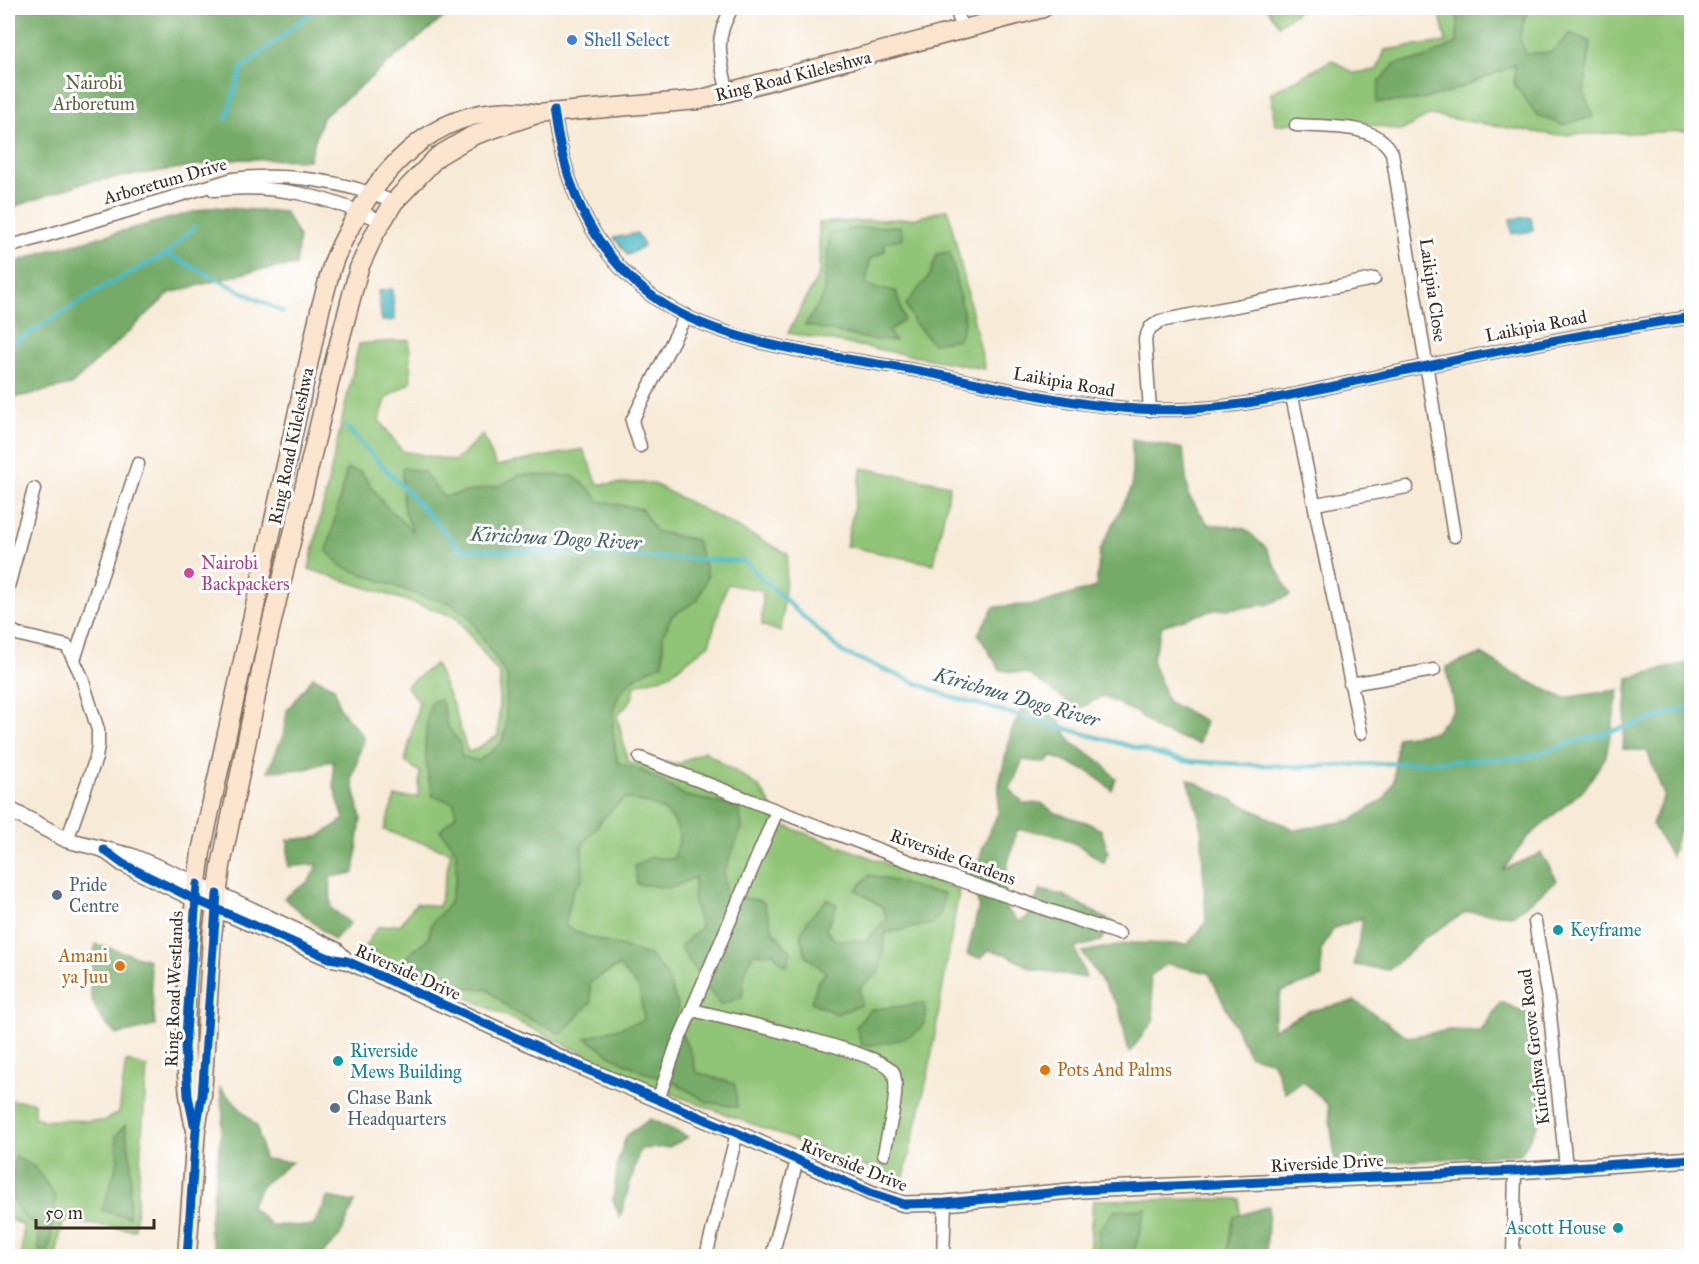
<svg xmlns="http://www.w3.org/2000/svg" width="1699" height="1264" font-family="'IM FELL Great Primer',serif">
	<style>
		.green { fill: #90c476; stroke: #66774a; stroke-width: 1.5 }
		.forest { fill: #74aa67; stroke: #586a42; stroke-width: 1.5 }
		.water { fill: #4bb9c3; stroke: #437270; stroke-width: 1.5 }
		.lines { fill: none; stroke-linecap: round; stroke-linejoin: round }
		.stream { stroke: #4bb9c3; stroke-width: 4.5 }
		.minor-casing { stroke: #7d6d5f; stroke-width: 15 }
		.tertiary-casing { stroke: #7d6d5f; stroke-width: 18 }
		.secondary-casing { stroke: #7d6d5f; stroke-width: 21 }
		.minor { stroke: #fff; stroke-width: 12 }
		.tertiary { stroke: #fff; stroke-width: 15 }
		.secondary { stroke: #fbe5cf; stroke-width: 18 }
		.cycleway-casing { stroke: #fff; stroke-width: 13 }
		.cycleway { stroke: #0057b8; stroke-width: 9 }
		.shop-dot { fill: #3f7fe0; stroke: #fff; stroke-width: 2 }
		.hotel-dot { fill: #d1479c; stroke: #fff; stroke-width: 2 }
		.service-dot { fill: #5c6f8a; stroke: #fff; stroke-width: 2 }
		.culture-dot { fill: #0f9aa8; stroke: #fff; stroke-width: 2 }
		.food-dot { fill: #e8710a; stroke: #fff; stroke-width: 2 }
		.labels { text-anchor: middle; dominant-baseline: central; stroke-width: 6; stroke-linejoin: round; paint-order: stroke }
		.shop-label { font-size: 18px; fill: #366cbe; stroke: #fff; text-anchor: start }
		.street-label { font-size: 18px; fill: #3b2a1e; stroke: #fff }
		.park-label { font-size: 18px; fill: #59603d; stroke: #fff }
		.hotel-label { font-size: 18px; fill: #b23c85; stroke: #fff; text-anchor: start }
		.service-label { font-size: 18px; fill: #4e5e75; stroke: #fff; text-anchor: start }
		.culture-label { font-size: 18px; fill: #0d838f; stroke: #fff; text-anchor: start }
		.food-label { font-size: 18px; fill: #c56008; stroke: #fff; text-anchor: end }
		.water-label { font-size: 20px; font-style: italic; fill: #416360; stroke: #fff }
	</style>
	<rect width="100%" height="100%" fill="#fff"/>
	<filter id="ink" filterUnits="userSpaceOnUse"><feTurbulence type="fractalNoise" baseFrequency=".0167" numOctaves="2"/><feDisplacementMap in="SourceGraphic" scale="12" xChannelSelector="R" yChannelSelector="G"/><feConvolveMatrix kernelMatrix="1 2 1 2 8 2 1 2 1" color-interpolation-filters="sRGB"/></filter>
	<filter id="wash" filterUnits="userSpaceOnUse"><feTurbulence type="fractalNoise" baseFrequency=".008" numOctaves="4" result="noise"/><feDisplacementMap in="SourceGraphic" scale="24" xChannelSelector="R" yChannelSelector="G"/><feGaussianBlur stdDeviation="1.35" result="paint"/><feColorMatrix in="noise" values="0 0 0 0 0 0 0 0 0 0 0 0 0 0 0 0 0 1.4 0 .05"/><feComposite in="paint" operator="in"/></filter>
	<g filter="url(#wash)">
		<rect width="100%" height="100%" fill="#f7ead7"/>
		<g class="green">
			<polygon points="1267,8 1302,8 1279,25"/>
			<polygon points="1352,8 1405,8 1359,17"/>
			<polygon points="1439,8 1691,8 1691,131 1553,135 1430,115 1401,131 1339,118 1275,125 1271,93 1332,60 1353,73 1377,70 1385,50 1446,42"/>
			<polygon points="948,209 985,369 788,333 819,274 819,223 917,218"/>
			<polygon points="409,340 411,382 387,397 379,420 402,451 455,461 483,434 496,466 583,449 598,484 652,483 788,554 781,632 762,625 763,591 727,584 709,644 669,675 635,685 632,699 617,716 628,762 681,763 704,751 759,787 785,826 959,890 929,1070 903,1181 656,1088 364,948 378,927 401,924 416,903 439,907 451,852 384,830 395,797 418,797 420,772 405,762 419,702 406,686 435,664 453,705 468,753 498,736 500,675 456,617 309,569 359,344"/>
			<polygon points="862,468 950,485 934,564 846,546"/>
			<polygon points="126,1061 147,1067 135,1230 63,1221 56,1256 22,1256 23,1225 8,1219 8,1100 34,1102 34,1117 44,1120 104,1121 119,1113"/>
			<polygon points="1240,1199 1239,1256 1089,1256 1093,1200"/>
		</g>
		<g class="forest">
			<polygon points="8,8 455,8 322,118 309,160 241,159 86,182 8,209"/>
			<polygon points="1453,8 1528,8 1519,38 1526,54 1551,52 1571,33 1591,42 1584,92 1593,117 1562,125 1537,115 1514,84 1515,65 1447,93 1418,100 1376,103 1380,81 1395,64 1422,59 1457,43 1458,19"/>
			<polygon points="212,207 285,212 299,237 296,265 253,271 170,293 71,385 8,399 8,265 44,252"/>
			<polygon points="900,226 903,238 885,243 885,251 870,259 866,283 877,289 896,291 904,319 889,332 895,341 868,339 805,325 823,297 830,233 859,228"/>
			<polygon points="950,252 965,321 959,339 932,343 914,322 906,304 930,275 937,254"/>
			<polygon points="1132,439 1183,449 1188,495 1208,524 1244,528 1266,548 1290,595 1266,605 1214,610 1162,626 1152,660 1168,702 1205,721 1199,744 1157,730 1137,713 1103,696 1078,709 1028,674 1000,670 978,634 994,607 1038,604 1096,587 1100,550 1132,487"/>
			<path d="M402,468L424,472L443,497L501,485L520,475L573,476L589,488L599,501L642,509L655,531L696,540L708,576L698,600L672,616L663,635V664C609,683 607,712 618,763L641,770L686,796L739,807L742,828L724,872L725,895L763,901L774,932L791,952L786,967L773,953L753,954L745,972L742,997L720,1005L680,947L701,927L693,899L695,877L671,888L637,884L635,866L651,857L673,859C675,852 680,843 679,836C676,808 647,803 625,798L604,817L582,846L583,878L573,890L565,926L586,936L649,955L666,974L678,1006L675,1023L691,1052L696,1072L735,1084L737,1107L707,1102L677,1084L641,1071L610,1055L586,1038L644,1020L639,988L619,966L590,982L591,1002L561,1034L511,1010L487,989L459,988L406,957L428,939L432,923L449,904L456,878V851L440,830L456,815L454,803L433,796C423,762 423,736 431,701L441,700L448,727L460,743L461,756L478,761L501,744L506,728L507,676L470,618L448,602L424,597L341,566L327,551L347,469L361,472L384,504L413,532L403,507Z"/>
			<polygon points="1481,654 1516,675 1563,698 1619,690 1606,756 1585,788 1527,838 1503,870 1541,853 1557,880 1514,915 1466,912 1424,938 1389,970 1354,965 1363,918 1334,928 1321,951 1322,977 1281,992 1272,1030 1308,1011 1355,1001 1408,1037 1449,1030 1481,1031 1501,1002 1536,1017 1543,1115 1521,1154 1392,1162 1335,1160 1328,1105 1303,1081 1285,1093 1273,1062 1249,1055 1209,973 1167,964 1150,976 1154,1020 1129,1053 1119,1007 1082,952 1131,943 1188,944 1206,923 1201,824 1188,779 1295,830 1352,820 1385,798 1394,780 1397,737 1435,732 1454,709 1446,667"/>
			<polygon points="1691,662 1691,823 1680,827 1671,856 1652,824 1664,795 1647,751 1623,749 1628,678"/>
			<polygon points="313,677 334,687 340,709 364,737 352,779 361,818 354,873 330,877 331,908 350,923 334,940 284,898 309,881 318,864 288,867 288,840 318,837 344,819 334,787 333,760 306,769 268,771 284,733 287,710"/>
			<path d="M1027,697L1056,716L1072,743L1101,762L1116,779L1112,790L1091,773L1052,756L1046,763L1023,760L1010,789L1024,804L1041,803L1056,813L1086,822L1101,830L1108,851L1104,863C1074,840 1055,831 1017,830L1007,867L1004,907L1019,922L1028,917L1040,890L1063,895L1114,923L1100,941L1075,948L1086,978L1033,969L1005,954L989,950L981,958L967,955L979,906L969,874L978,868L982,849L998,813L999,784L1011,732Z"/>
			<polygon points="1691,841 1691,897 1683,855"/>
			<path d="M869,875C895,880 918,890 944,894L941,913L931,924L886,933L880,971L860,988L861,1005L836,1014L811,1002L818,981L826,973L806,956L800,935L807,921L827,899L837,905L826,930L835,940L866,941L887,918L881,906L856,890Z"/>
			<path d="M96,944L149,960L155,1026L116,1035C84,1004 87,985 96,944Z"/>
			<path d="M924,1003C924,1007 927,1014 926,1017C923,1041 879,1044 862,1046L856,1026L870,1010Z"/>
			<polygon points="220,1088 257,1126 264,1159 292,1162 263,1184 250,1206 271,1225 313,1226 328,1197 355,1202 340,1236 320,1256 218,1256 209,1231 223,1116"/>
			<polygon points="650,1119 688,1137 669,1147 640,1149 620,1218 613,1200 618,1161 626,1136"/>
			<polygon points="125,1125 131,1162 129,1217 102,1211 118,1161 116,1136"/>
			<path d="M15,1157L35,1167L56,1198L49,1251H39L38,1229C7,1201 9,1198 15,1157Z"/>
			<polygon points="1269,1206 1266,1256 1226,1256 1234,1217"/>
			<polygon points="1146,1209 1133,1256 1097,1256 1099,1230 1114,1211"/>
		</g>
		<g class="water">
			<polygon points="1531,217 1533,231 1512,234 1510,219"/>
			<polygon points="637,233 644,246 628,255 614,238"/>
			<polygon points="392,289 395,320 382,321 378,291"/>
		</g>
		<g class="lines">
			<g class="stream">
				<polyline points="226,119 241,69 316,8"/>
				<polyline points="166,254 283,312"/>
				<polyline points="8,346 107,285 166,254 194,227"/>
				<polyline points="346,427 461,549 743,561 842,652 948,696 1184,761 1299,767 1522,758 1692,707"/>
			</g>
		</g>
	</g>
	<g filter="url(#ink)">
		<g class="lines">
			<defs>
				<g id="minor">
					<polyline points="956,8 963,31"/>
					<path d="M728,93C720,58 713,40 732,8"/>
					<path d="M554,110C564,186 594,257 659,301C727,347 839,356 919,371C1009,388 1099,415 1192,409C1259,405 1323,388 1388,374C1489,353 1589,332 1692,317"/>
					<path d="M1296,125C1326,128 1377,122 1392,153L1454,536"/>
					<path d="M214,190C278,183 323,196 382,221"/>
					<path d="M8,247L233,179C286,172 344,181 394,202"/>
					<polyline points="1292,396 1361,733"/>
					<polyline points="1150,410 1145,339 1150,328 1160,321 1374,279"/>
					<polyline points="640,446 632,421 686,315"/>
					<polyline points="1316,504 1407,487"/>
					<polyline points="8,587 34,489"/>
					<polyline points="8,629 20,635 67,646 81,675 98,730 98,745 96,758 67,840"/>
					<polyline points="74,660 138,464"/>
					<polyline points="1350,684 1434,670"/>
					<polyline points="640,758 942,874 1119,934"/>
					<polyline points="1535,922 1549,1005 1566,1167"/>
					<path d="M692,1010C720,1017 885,1053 893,1072C901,1091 887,1134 884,1154"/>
					<polyline points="658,1100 677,1044 777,811"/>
					<polyline points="706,1256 737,1133"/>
					<polyline points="772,1256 797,1160"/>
					<polyline points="943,1256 945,1203"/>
					<polyline points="1513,1256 1515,1171"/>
				</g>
				<g id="tertiary">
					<polyline points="8,809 67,840 131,856 197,884 336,950 347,961"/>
					<polyline points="104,850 123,864 194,899 329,958 347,961 574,1064 737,1133 871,1193 904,1204 945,1203 1081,1190 1515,1171 1692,1159"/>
				</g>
				<g id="secondary">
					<path d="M194,1124C176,1044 190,935 201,852L321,306C326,291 329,273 335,258C371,176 434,99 532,113"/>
					<polyline points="187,1256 196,1130 202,1096 212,936 221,866 268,638 335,359 359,268 375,233 394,202 438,156 472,136 537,114 698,100 1043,8"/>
				</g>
			</defs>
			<use href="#minor" class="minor-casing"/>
			<use href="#tertiary" class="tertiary-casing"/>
			<use href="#secondary" class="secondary-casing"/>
			<use href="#minor" class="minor"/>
			<use href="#tertiary" class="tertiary"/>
			<use href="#secondary" class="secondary"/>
			<defs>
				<g id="cycleway">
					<path d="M554,110C564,186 594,257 659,301C727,347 839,356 919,371C1009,388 1099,415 1192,409C1259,405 1323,388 1388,374C1489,353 1589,332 1692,317"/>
					<polyline points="104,850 123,864 194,899 329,958 347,961 574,1064 737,1133 871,1193 904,1204 945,1203 1081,1190 1515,1171 1692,1159"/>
					<polyline points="194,1124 188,1096 185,1048 197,884"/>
					<polyline points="187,1256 196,1130 202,1096 217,894"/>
				</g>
			</defs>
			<use href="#cycleway" class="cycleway-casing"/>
			<use href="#cycleway" class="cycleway"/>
		</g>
	</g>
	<circle class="shop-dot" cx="572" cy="40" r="6"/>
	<circle class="hotel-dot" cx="189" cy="573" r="6"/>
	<g class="service-dot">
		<circle cx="57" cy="895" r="6"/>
		<circle cx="335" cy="1108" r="6"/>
	</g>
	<g class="culture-dot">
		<circle cx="1558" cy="930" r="6"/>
		<circle cx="338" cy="1061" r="6"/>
		<circle cx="1618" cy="1228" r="6"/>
	</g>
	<g class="food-dot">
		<circle cx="120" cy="966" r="6"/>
		<circle cx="1045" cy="1070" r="6"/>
	</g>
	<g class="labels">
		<g class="shop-label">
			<text x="584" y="40">Shell Select</text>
		</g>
		<g class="street-label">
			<text transform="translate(793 76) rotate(-14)">Ring Road Kileleshwa</text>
			<text transform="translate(165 181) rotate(-16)">Arboretum Drive</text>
			<text transform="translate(1433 290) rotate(82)">Laikipia Close</text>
			<text transform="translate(1536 326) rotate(-11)">Laikipia Road</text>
			<text transform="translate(1064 382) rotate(10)">Laikipia Road</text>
			<text transform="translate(291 446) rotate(-78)">Ring Road Kileleshwa</text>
			<text transform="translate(953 857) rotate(20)">Riverside Gardens</text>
			<text transform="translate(408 972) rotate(24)">Riverside Drive</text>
			<text transform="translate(174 989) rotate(-88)">Ring Road Westlands</text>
			<text transform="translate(1534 1047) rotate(-97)">Kirichwa Grove Road</text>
			<text transform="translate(1327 1163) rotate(-3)">Riverside Drive</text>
			<text transform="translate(854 1165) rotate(22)">Riverside Drive</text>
		</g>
		<g class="park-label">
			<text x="94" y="83">Nairobi<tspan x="94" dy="21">Arboretum</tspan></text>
		</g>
		<g class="hotel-label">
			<text x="201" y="563">Nairobi<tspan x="201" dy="21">Backpackers</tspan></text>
		</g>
		<g class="service-label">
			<text x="69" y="885">Pride<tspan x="69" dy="21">Centre</tspan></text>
			<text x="347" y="1098">Chase Bank<tspan x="347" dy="21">Headquarters</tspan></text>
		</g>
		<g class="culture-label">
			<text x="1570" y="930">Keyframe</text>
			<text x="350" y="1051">Riverside<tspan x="350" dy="21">Mews Building</tspan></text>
			<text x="1606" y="1228" text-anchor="end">Ascott House</text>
		</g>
		<g class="food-label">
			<text x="108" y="956">Amani<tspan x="108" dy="21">ya Juu</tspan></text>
			<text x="1057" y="1070" text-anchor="start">Pots And Palms</text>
		</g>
		<g class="water-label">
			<text transform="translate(556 538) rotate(3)">Kirichwa Dogo River</text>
			<text transform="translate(1017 697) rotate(16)">Kirichwa Dogo River</text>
		</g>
	</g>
	<rect width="1699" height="1264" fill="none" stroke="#fff" stroke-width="30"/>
	<path d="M36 1219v9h118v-9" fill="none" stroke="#3b2a1e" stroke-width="3"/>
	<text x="45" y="1219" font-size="18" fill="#3b2a1e" stroke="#ffffff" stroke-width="4.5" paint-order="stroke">50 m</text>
</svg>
